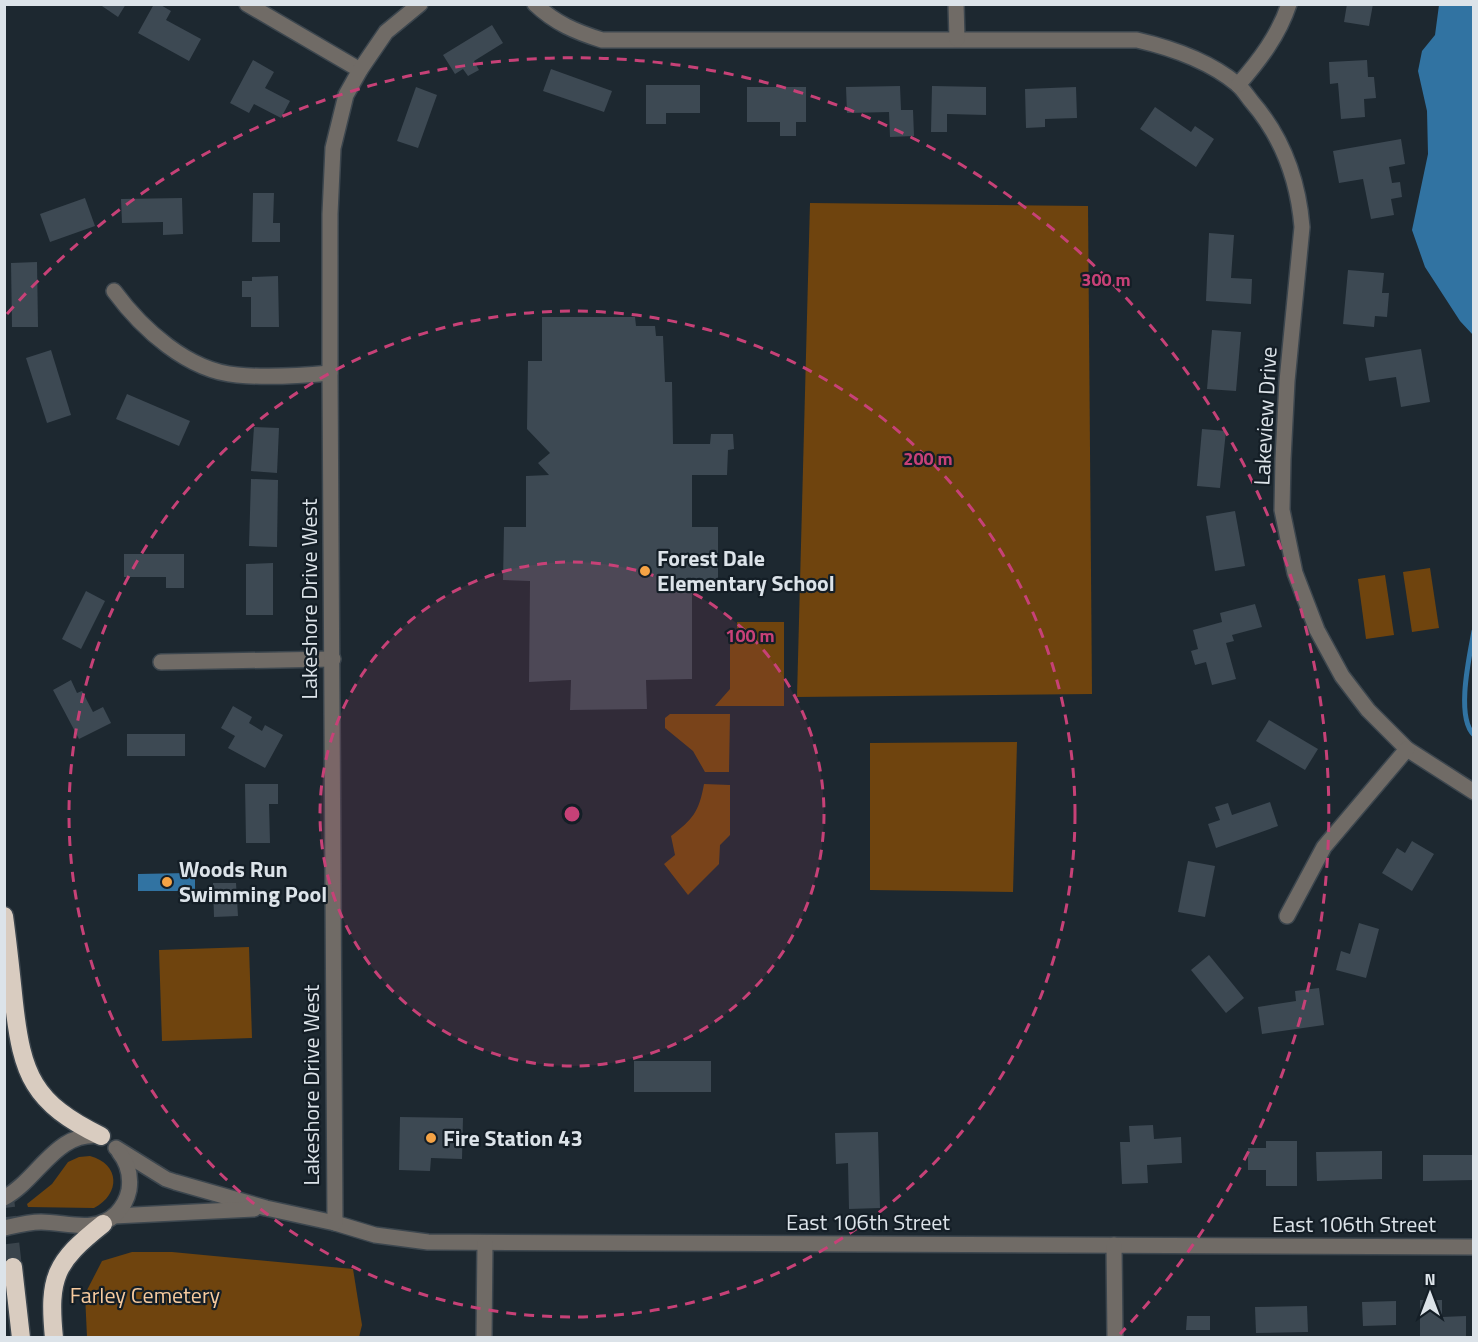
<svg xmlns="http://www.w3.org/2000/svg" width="1478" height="1342" font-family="'Titillium Web',sans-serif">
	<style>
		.green { fill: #6f440e }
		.water { fill: #3173a2 }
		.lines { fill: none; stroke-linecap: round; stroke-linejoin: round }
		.stream { stroke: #3173a2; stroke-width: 5 }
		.building { fill: #3d4953 }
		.highway-tunnel { stroke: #3a444c; stroke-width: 18; stroke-dasharray: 18 9; stroke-linecap: butt }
		.minor-casing { stroke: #3c464e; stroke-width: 18 }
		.highway-casing { stroke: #3c464e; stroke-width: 21 }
		.minor { stroke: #706b66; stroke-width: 15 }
		.highway { stroke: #d9ccc0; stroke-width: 18 }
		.ring { fill: none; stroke: #c74177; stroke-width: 3; stroke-dasharray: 10 8 }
		.poi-dot { fill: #f5a345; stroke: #141e26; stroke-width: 2 }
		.labels { text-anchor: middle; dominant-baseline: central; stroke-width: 4.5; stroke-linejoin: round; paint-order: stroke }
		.street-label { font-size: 22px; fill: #dce3e9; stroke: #141e26 }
		.poi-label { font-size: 22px; font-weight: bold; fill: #dce3e9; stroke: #141e26; text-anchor: start }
		.park-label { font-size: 22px; fill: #f7ca9e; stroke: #141e26 }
		.centre { fill: #c74177; stroke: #141e26; stroke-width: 3 }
		.ring-label { font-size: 18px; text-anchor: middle; font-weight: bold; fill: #c74177; stroke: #141e26; stroke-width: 4.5; stroke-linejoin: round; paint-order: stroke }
	</style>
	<rect width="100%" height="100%" fill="#1d2830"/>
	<g class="green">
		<polygon points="810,203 1088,206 1092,694 797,697"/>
		<polygon points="1430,568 1439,628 1412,632 1403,572"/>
		<polygon points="1385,575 1394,635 1366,639 1358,579"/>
		<polygon points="737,622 784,622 784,706 715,706 730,689 730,642 737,635"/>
		<polygon points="670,714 730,714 729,772 705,772 693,751 665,728 665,718"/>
		<polygon points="1017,742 1013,892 870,890 870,743"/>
		<path d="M704,784L730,785V835L720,845L719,864L688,895L664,864L675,855L671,836C693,819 699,812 704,784Z"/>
		<polygon points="249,947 252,1038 162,1041 159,950"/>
		<path d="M90,1156C120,1164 121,1194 94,1208L28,1207L27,1204L52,1184L68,1162L79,1157Z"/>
		<polygon points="132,1252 172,1252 353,1269 362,1325 359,1337 87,1337 85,1294 102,1261"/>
	</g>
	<g class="water">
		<polygon points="1439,5 1473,5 1473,335 1460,321 1425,267 1412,230 1428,154 1427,111 1418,71 1422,51 1435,35"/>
		<polygon points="189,869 195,869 195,894 190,895 189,891 138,891 138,874 188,873"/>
	</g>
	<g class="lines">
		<path class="stream" d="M1474,631C1470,654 1455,717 1474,735"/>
	</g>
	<g class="building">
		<polygon points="99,4 126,4 118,17"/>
		<polygon points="154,4 159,4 171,11 166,20 201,39 189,61 138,33"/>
		<polygon points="1347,4 1373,4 1369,26 1344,22"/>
		<polygon points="492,25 503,43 474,61 479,70 468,76 463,69 455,74 443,55"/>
		<polygon points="253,60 274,72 265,88 290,101 281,118 254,104 249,113 230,103"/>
		<polygon points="1367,60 1368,77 1374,77 1376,98 1364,99 1365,117 1341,119 1338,83 1330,84 1329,62"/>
		<polygon points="551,69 612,91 604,112 543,91"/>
		<polygon points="646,85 700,85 700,113 666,113 666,124 646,124"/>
		<polygon points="900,86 901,110 913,110 914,136 890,137 889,112 847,113 846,87"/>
		<polygon points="932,86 986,87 986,115 947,114 947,132 931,132"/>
		<polygon points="416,87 437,95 418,148 397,141"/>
		<polygon points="747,87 806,87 806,122 796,122 796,136 780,136 780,122 747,122"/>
		<polygon points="1076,87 1077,118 1045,119 1045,127 1026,128 1025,89"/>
		<polygon points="1155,107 1191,132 1195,126 1214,139 1196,167 1140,129"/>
		<polygon points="1401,139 1405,164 1389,167 1392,183 1400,182 1402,197 1391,199 1394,215 1371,219 1363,179 1339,183 1333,151"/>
		<polygon points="253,193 274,193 273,223 280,223 280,242 252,242"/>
		<polygon points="85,198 95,226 50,242 40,214"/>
		<polygon points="182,198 183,234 163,235 163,222 122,223 121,199"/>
		<polygon points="1209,233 1234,235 1231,278 1252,279 1251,304 1206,301"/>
		<polygon points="37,262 38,327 12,327 11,263"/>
		<polygon points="1348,270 1384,273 1382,293 1389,293 1387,317 1375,316 1374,327 1343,324"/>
		<polygon points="278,276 279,327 251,327 251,297 242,297 242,281 252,281 252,277"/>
		<polygon points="542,317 635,317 636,326 655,326 656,336 663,336 665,382 672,382 673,444 710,444 711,434 733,434 734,449 728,450 727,475 692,475 692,527 718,527 718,580 692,581 692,679 646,680 647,709 570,710 571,680 529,682 530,581 503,580 504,527 526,527 526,476 549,475 538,463 550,453 527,429 528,361 542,361"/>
		<polygon points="1212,330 1241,332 1236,391 1207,389"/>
		<polygon points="1421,349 1430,402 1401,407 1396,377 1369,381 1365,358"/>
		<polygon points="51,350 71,415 47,423 26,358"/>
		<polygon points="127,394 190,421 179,446 116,419"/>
		<polygon points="254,427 279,428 277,473 251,471"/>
		<polygon points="1202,429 1226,431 1220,488 1197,486"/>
		<polygon points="251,479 278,480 277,547 249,546"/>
		<polygon points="1235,511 1245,566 1215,571 1206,516"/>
		<polygon points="124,554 184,554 184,588 166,588 166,577 124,577"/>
		<polygon points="273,563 273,615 246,615 246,564"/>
		<polygon points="86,591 105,601 81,649 62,639"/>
		<polygon points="1255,604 1262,627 1232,635 1234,641 1226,643 1236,679 1212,685 1206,662 1195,665 1191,651 1198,649 1193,630 1222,622 1220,613"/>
		<polygon points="71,680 77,693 82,691 93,712 103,707 111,723 79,739 53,690"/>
		<polygon points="233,706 252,717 249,723 262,731 265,725 283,735 265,768 228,748 235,736 221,728"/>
		<polygon points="1269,720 1318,749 1305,770 1256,741"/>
		<rect x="127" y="734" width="58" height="22"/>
		<polygon points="245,784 278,784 278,804 269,804 270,843 246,843"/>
		<polygon points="1270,802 1278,826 1216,848 1208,824 1220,820 1215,807 1228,803 1232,815"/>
		<polygon points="1412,841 1434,854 1412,891 1382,873 1397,848 1405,853"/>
		<polygon points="1188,861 1215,866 1205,917 1178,912"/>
		<polygon points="213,883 236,883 238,916 214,917"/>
		<polygon points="1359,923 1379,929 1366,978 1336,970 1341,951 1350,954"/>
		<polygon points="1209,955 1244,998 1226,1013 1191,970"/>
		<polygon points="1319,988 1324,1025 1262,1034 1258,1007 1296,1001 1295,991"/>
		<rect x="634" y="1061" width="77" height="31"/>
		<polygon points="400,1117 463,1118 462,1159 431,1158 430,1171 399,1170"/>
		<polygon points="1153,1125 1154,1139 1181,1137 1182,1163 1147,1165 1148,1183 1122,1184 1120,1142 1130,1142 1129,1126"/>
		<polygon points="878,1132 880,1208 849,1209 848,1163 836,1164 835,1133"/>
		<polygon points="1266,1141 1297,1141 1297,1186 1266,1186 1266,1170 1248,1170 1248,1148 1266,1148"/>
		<polygon points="1382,1151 1382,1179 1317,1181 1316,1152"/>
		<polygon points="1423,1155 1474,1155 1474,1180 1423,1181"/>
		<polygon points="1420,1300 1442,1300 1442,1317 1466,1316 1466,1336 1420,1336"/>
		<polygon points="1396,1301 1396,1325 1363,1326 1362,1302"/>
		<polygon points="1307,1306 1308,1332 1256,1333 1255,1307"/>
		<polygon points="1187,1316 1210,1316 1210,1330 1186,1330"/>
	</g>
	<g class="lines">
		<polyline class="highway-tunnel" points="4,1190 13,1267"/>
		<defs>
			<g id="minor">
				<polyline points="247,4 360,70"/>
				<path d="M535,4C555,23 576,32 602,40H1137C1172,48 1209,61 1237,84C1243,89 1247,96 1252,102C1283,138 1298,179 1302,227L1287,381L1283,459L1282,510L1295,573L1317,630L1342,676L1368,710L1407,749L1474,792"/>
				<polyline points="956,4 957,39"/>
				<path d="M1238,85C1259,61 1279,35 1289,4"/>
				<path d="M114,291C142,329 188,371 237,375C268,378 299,376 330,373"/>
				<polyline points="161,662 333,659"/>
				<polyline points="1287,916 1324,847 1407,749"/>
				<polyline points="116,1148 166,1179 175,1182 266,1208 335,1223 375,1235 428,1242 1474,1247"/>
				<path d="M4,1198C39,1179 56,1130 101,1136"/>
				<polyline points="114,1216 254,1209"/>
				<polyline points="335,1223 330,373 330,214 333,148 346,95 360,70 386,32 420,4"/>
				<path d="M4,1228C17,1225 28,1222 41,1222C66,1222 95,1234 116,1214C123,1207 127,1200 129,1190C131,1176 128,1163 119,1152"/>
				<polyline points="1114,1245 1115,1338"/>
				<polyline points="484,1338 485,1243"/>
			</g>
			<g id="highway">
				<path d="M4,916C8,945 11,974 14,1003C22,1075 33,1103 101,1136"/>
				<polyline points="13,1267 21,1338"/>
				<path d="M54,1338C48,1277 55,1262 103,1224"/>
			</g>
		</defs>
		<use href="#minor" class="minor-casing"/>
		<use href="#highway" class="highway-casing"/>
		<use href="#minor" class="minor"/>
		<use href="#highway" class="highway"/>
	</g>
	<circle cx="572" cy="814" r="252" fill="#c74177" fill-opacity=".12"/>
	<g class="ring">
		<circle cx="572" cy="814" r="252"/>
		<circle cx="572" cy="814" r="503"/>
		<path d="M7 314A755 755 0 1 1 1120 1334"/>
	</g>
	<g class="poi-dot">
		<circle cx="645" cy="571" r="6"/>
		<circle cx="167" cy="882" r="6"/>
		<circle cx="431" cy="1138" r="6"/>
	</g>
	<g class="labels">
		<g class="street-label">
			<text transform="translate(1265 416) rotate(-87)">Lakeview Drive</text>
			<text transform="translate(309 599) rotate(-90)">Lakeshore Drive West</text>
			<text transform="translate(311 1085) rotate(-90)">Lakeshore Drive West</text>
			<text x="868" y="1222">East 106th Street</text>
			<text x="1354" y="1224">East 106th Street</text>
		</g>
		<g class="poi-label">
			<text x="657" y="558">Forest Dale<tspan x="657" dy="25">Elementary School</tspan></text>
			<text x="179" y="869">Woods Run<tspan x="179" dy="25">Swimming Pool</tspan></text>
			<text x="443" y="1138">Fire Station 43</text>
		</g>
		<g class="park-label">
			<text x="145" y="1295">Farley Cemetery</text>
		</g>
	</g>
	<circle cx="572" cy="814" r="9" class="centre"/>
	<g class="ring-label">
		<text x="1106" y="286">300 m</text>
		<text x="928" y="465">200 m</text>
		<text x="750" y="642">100 m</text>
	</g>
	<rect width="1478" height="1342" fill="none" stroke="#dce3e9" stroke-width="12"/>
	<g transform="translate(1430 1294)" stroke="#141e26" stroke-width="4.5" paint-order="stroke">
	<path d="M0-4.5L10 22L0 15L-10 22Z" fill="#dce3e9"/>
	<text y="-9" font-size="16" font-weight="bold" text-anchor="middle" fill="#dce3e9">N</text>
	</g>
</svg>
